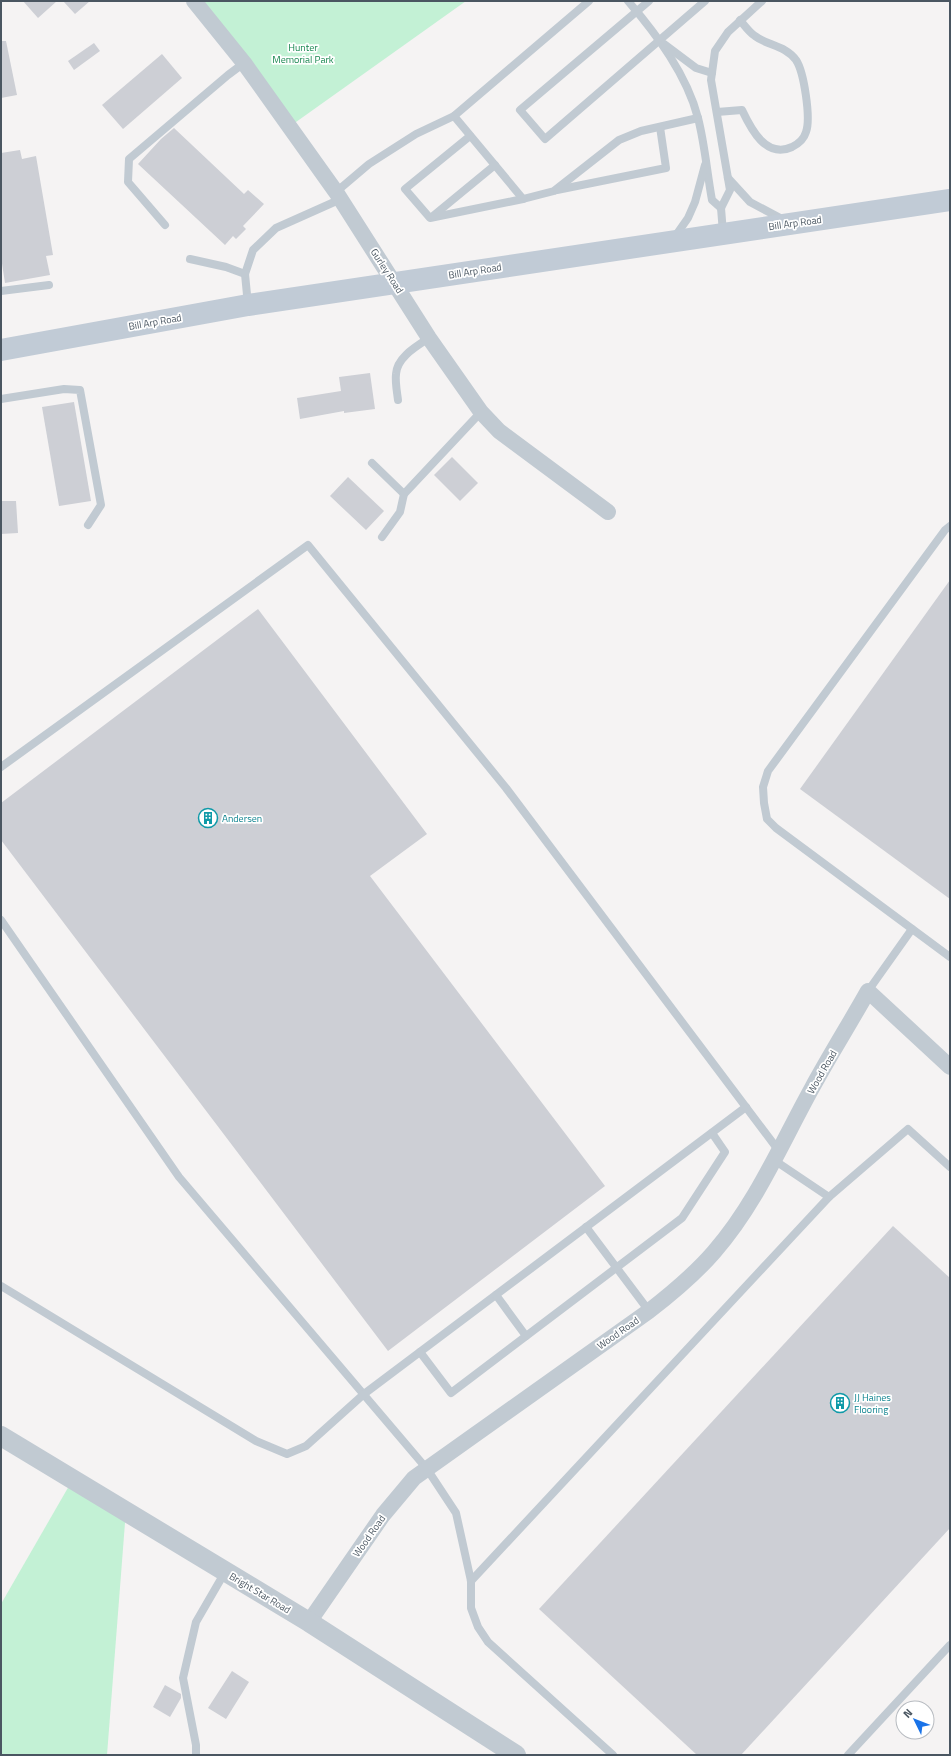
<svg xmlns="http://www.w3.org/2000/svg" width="951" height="1756" font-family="'Titillium Web',sans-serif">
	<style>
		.green { fill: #c3f1d5 }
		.building { fill: #cdcfd5 }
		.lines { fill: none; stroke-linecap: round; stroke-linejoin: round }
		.service { stroke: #c1cad2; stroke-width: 8 }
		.minor { stroke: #c1cad2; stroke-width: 16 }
		.tertiary { stroke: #c1cad2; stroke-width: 20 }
		.secondary { stroke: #c1cbd6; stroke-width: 22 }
		.labels { text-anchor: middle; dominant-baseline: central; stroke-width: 3.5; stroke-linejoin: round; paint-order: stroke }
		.park-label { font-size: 10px; fill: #17864f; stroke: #fff }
		.street-label { font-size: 10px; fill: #4a5661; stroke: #fff }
		.culture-label { font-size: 10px; fill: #0d838f; stroke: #fff; text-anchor: start }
	</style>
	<rect width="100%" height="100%" fill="#f5f3f3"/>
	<g class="green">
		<polygon points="202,1 466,1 289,127"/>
		<polygon points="73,1479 126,1510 107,1755 1,1755 1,1604"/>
	</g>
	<g class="building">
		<polygon points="23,1 57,1 38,18"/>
		<polygon points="63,1 90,1 75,14"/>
		<polygon points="1,41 6,41 17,95 1,98"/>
		<polygon points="94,43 100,51 74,70 68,61"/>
		<polygon points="162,54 182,78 123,129 102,105"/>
		<polygon points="174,128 244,194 248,190 264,204 243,226 246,229 236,239 233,236 225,245 138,164 161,139"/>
		<polygon points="20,150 22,159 36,156 53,255 46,256 50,275 5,283 1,257 1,153"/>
		<polygon points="370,373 375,409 344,413 344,411 300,419 297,398 341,391 339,377"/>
		<polygon points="74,402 91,501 59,506 42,407"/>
		<polygon points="452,457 478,483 460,501 434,475"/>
		<polygon points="348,477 384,511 366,530 330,496"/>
		<polygon points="1,501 16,501 18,533 1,534"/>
		<polygon points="950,580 950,899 800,789"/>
		<polygon points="258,609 427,834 370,876 605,1186 388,1351 1,840 1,803"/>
		<polygon points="893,1226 950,1278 950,1528 741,1755 697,1755 539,1609"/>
		<polygon points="232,1671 249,1682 226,1719 208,1708"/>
		<polygon points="165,1685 181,1694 181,1698 170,1717 153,1707"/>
	</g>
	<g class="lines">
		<g class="service">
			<path d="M628,1C657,35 687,75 698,118C705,145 707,173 712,200L721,208"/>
			<polyline points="649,1 520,110 545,139 705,1"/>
			<polyline points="664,44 696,68 712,73"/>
			<path d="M717,112L742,110C751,129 766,159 792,147C798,144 804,139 806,132C811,118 804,72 796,60C785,45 768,46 755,36C749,32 745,26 740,20"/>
			<polyline points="454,116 523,199 554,191 619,140 641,131 698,118"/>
			<polyline points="470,136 405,189 430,218 523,199"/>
			<polyline points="728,178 750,202 784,220"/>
			<polyline points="557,190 666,168 660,127"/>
			<polyline points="336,192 369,164 416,134 454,116 589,1"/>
			<polyline points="433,216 495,165"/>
			<polyline points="165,225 128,182 129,159 228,75 244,63"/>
			<polyline points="723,233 721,208 730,190 711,80 715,51 728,32 762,1"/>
			<polyline points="674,238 688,218 695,202 705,165"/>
			<polyline points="190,259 226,267 245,274 248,305"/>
			<polyline points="245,274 253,250 276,228 341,199"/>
			<polyline points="1,291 49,285"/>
			<polyline points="1,399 64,389 80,390 101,505 88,525"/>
			<path d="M398,400C397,392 395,382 396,374C397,357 417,346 429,338"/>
			<polyline points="372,463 404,494"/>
			<polyline points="950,526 945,530 768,771 763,787 764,803 767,819 776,828 950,957"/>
			<polyline points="382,537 400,512 404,494 481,412"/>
			<polyline points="1,767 308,545 506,788 779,1151"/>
			<polyline points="1,920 179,1177 427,1469 456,1513 471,1581 471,1608 478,1627 488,1642 613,1755"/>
			<polyline points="868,991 912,929"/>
			<polyline points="774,1160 829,1197 908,1129 950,1167"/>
			<polyline points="586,1227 649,1311"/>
			<polyline points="1,1286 256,1441 287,1454 306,1446 364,1394 746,1107"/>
			<polyline points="496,1295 526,1336"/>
			<polyline points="420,1352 451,1393 682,1218 725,1152 712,1133"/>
			<polyline points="471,1581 829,1197"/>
			<polyline points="196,1755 196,1745 183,1678 196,1622 225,1572"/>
			<polyline points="848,1755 950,1645"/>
		</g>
		<g class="minor">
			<polyline points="194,1 244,63 336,192 429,338 481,412 499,431 608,512"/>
			<path d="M309,1622L383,1515L414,1478L649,1311C671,1294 695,1274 714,1252C756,1204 781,1144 812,1088C830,1055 850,1023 868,991L950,1067"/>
		</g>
		<polyline class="tertiary" points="1,1436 309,1622 516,1755"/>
		<polyline class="secondary" points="1,350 248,305 950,200"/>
	</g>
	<defs>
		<symbol id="building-ring" viewBox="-11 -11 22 22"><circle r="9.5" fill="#fff" stroke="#0f9aa8" stroke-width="1.5"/><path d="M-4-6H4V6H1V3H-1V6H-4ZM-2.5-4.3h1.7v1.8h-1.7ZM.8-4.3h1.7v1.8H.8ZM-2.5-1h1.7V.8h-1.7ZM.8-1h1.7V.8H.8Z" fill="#0f9aa8"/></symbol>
	</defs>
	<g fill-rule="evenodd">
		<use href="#building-ring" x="197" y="807" width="22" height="22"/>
		<use href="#building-ring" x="829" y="1392" width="22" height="22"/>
	</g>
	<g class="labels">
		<g class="park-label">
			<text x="303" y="47">Hunter<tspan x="303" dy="12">Memorial Park</tspan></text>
		</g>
		<g class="street-label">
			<text transform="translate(795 223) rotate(-8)">Bill Arp Road</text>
			<text transform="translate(387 271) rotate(57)">Gurley Road</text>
			<text transform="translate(475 271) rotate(-9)">Bill Arp Road</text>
			<text transform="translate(155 322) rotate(-10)">Bill Arp Road</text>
			<text transform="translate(822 1072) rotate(-60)">Wood Road</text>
			<text transform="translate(618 1333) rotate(-35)">Wood Road</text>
			<text transform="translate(369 1536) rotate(-55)">Wood Road</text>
			<text transform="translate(260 1593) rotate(31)">Bright Star Road</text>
		</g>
		<g class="culture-label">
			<text x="222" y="818">Andersen</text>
			<text x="854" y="1397">JJ Haines<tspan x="854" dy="12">Flooring</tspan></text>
		</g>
	</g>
	<rect width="951" height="1756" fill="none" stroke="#4a5661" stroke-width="4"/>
	<g transform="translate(915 1720) rotate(313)"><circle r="19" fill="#ffffff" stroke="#b7bbc0"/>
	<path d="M0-3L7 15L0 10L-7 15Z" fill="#1a73e8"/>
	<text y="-6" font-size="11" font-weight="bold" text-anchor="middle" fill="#4a5661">N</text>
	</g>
</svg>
